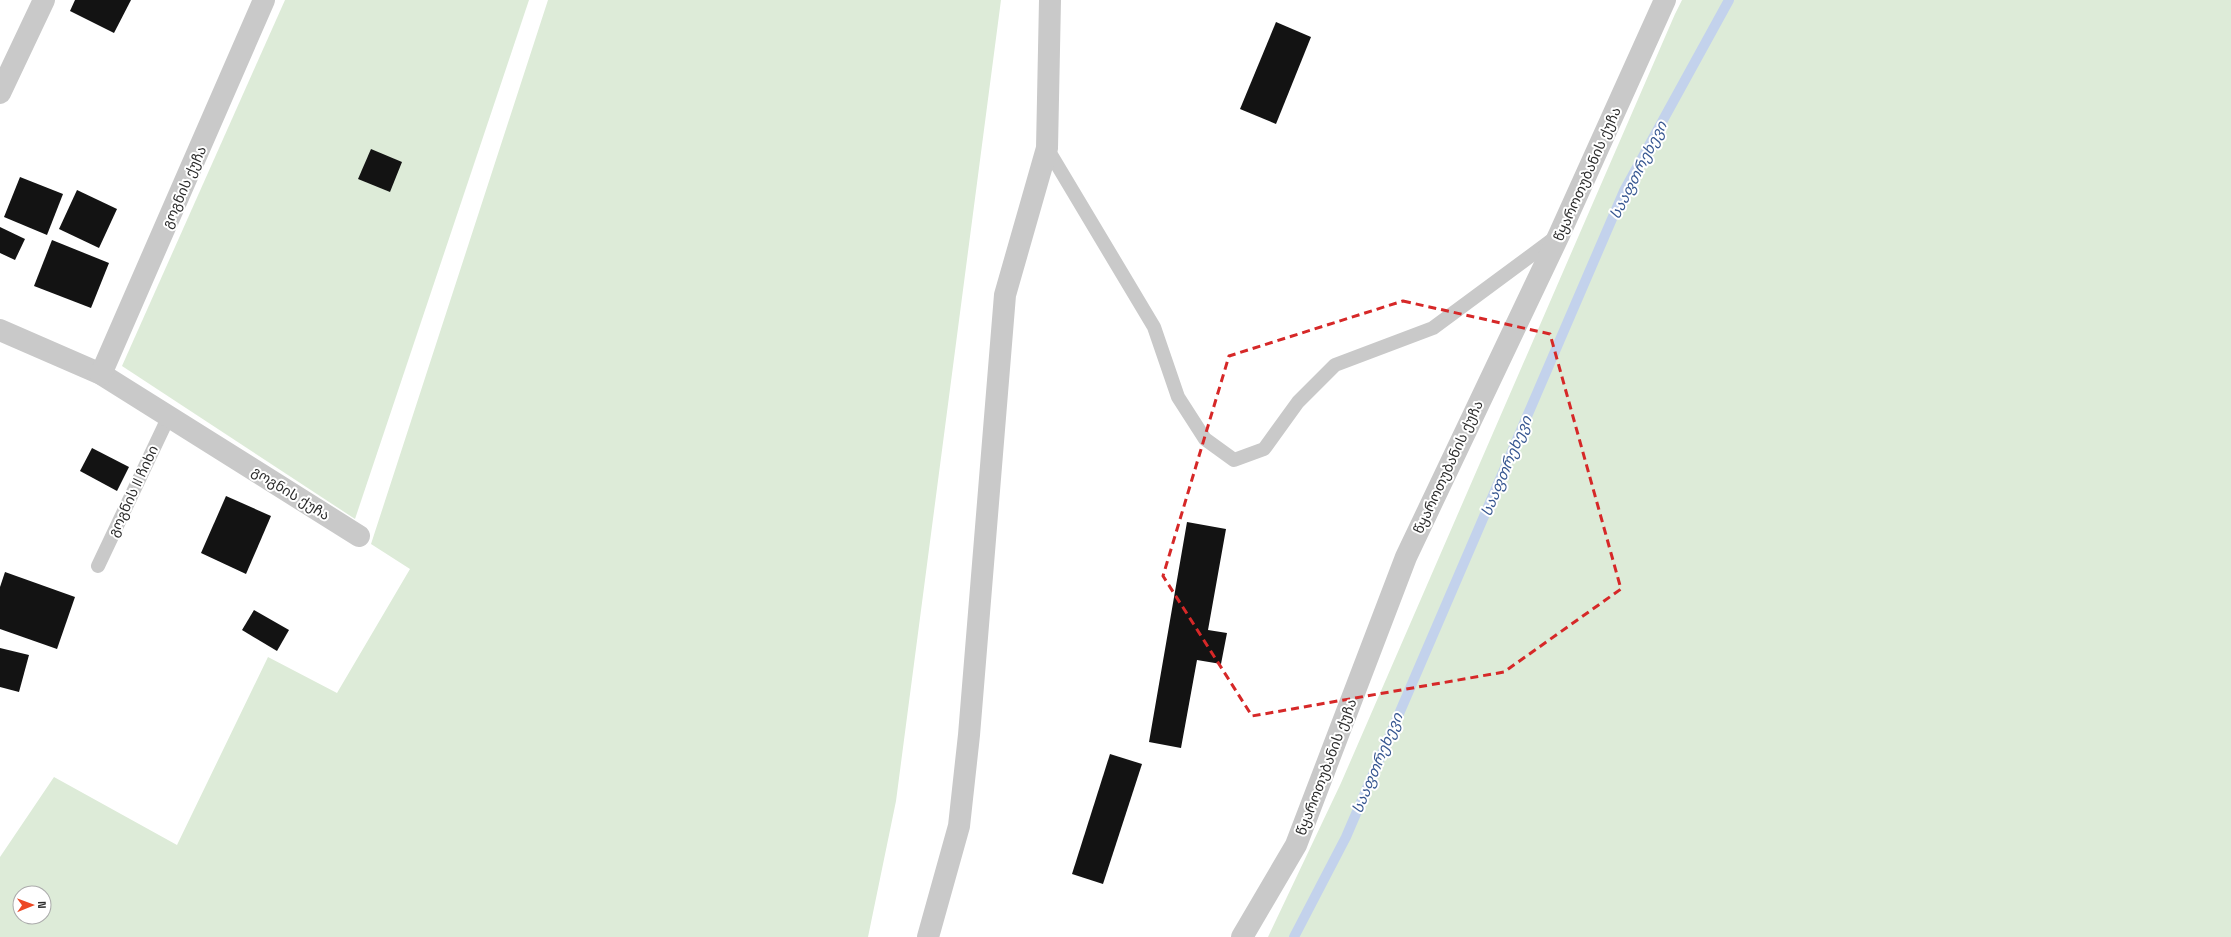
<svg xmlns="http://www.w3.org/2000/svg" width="2231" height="937" font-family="'Space Grotesk','Noto Sans Georgian',sans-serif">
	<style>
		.green { fill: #ddebd8; fill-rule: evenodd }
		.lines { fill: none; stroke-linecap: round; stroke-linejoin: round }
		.stream { stroke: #c3d2ec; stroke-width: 10 }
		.building { fill: #131313 }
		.lane { stroke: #c9c9c9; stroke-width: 14 }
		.street { stroke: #c9c9c9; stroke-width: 22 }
		.marked { fill: none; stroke: #d62828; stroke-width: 3; stroke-dasharray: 8 5; stroke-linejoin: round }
		.labels { text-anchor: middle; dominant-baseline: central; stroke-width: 4; stroke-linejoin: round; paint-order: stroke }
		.street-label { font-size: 14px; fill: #2c2c2c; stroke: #fff }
		.water-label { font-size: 15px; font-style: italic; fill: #375791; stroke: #fff }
	</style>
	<rect width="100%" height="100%" fill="#fff"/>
	<g class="green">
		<polygon points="285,0 529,0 355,519 122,366"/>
		<path d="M548,0H1001L896,801L868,937H0V857L54,777L177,845L268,657L337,693L410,569L371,544ZM20,893H44V917H20Z"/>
		<polygon points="1682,0 2231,0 2231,937 1268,937 1341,783 1675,14"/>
	</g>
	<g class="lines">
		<polyline class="stream" points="1294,937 1346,837 1624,191 1729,0"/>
	</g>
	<g class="building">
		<polygon points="75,0 131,0 114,33 70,11"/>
		<polygon points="1276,22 1311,37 1276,124 1240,109"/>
		<polygon points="371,149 402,162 390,192 358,179"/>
		<polygon points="20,177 63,194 47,235 4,217"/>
		<polygon points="77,190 117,209 99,248 59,229"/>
		<polygon points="0,227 25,239 15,260 0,253"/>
		<polygon points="52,240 109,263 91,308 34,286"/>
		<polygon points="92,448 129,467 117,491 80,471"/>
		<polygon points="226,496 271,516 246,574 201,553"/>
		<polygon points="1187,522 1226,529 1208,630 1227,633 1221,664 1197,660 1181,748 1149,742"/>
		<polygon points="5,572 75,597 57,649 0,629 0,587"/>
		<polygon points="254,610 289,630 277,651 242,630"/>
		<polygon points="0,648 29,655 19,692 0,687"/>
		<polygon points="1110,754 1142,764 1103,884 1072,874"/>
	</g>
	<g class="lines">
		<g class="lane">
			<polyline points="1047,148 1154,327 1178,397 1205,439 1234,460 1264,449 1298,402 1335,365 1433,328 1556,237"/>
			<polyline points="98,566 169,416"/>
		</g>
		<g class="street">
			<polyline points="0,93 44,0"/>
			<polyline points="0,330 101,374 359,536"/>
			<polyline points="101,374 264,0"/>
			<polyline points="928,937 959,826 969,735 1005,295 1047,148 1050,0"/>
			<polyline points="1242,937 1296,845 1406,557 1559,235 1665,0"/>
		</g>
	</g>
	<path class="marked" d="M1403,301L1550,334L1621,589L1504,672L1252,716L1163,576L1229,356Z"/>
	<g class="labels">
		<g class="street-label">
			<text transform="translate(1587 174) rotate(-66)">წყაროთუბანის ქუჩა</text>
			<text transform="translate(184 187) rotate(-66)">გოგნის ქუჩა</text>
			<text transform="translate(1448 467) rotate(-65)">წყაროთუბანის ქუჩა</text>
			<text transform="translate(133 491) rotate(-65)">გოგნის II ჩიხი</text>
			<text transform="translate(291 493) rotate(32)">გოგნის ქუჩა</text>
			<text transform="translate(1326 767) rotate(-69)">წყაროთუბანის ქუჩა</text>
		</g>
		<g class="water-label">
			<text transform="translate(1638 170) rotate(-63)">სააფთრეხევი</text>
			<text transform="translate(1506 466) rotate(-67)">სააფთრეხევი</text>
			<text transform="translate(1377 763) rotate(-67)">სააფთრეხევი</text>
		</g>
	</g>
	<g transform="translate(32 905) rotate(89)"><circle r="19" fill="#ffffff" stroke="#ababab"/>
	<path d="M0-3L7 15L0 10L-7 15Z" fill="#ed4824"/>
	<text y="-6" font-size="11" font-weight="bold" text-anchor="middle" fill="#2c2c2c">N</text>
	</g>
</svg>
